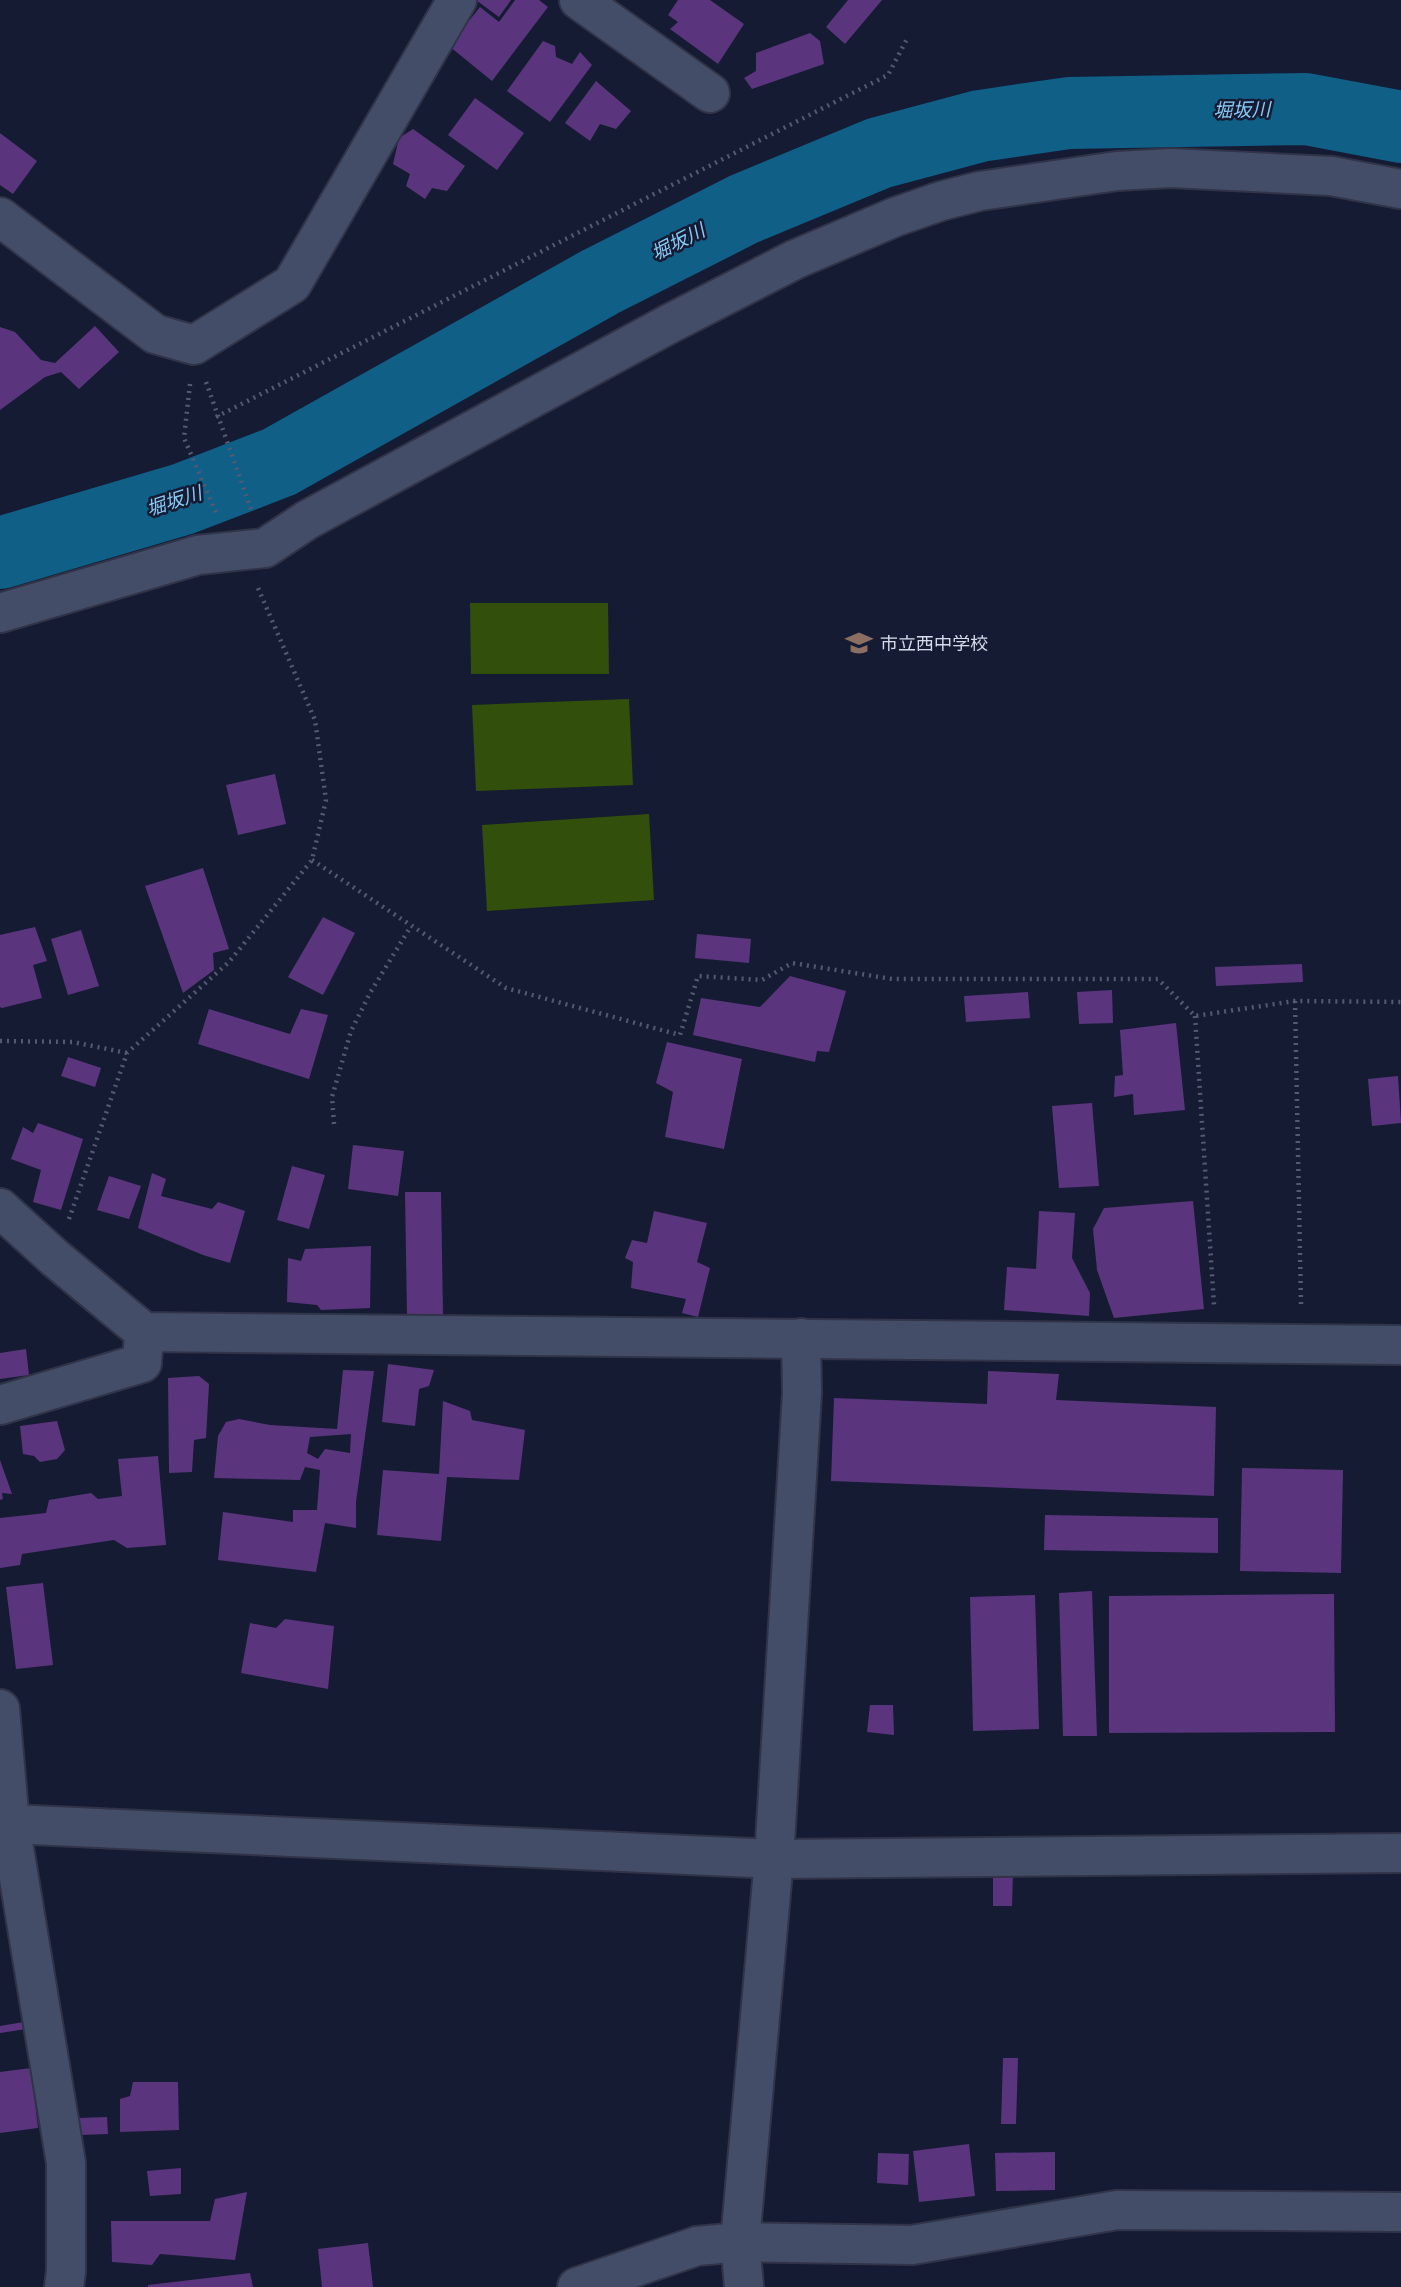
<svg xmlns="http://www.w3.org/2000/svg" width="1401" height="2287" font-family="Inter,'Noto Sans JP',sans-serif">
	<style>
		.green { fill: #324f0b }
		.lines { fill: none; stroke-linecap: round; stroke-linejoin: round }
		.river { stroke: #105f87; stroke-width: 72 }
		.building { fill: #5a357d; fill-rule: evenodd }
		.minor-casing { stroke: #313448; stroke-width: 42 }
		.path { stroke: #545a70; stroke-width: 4.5; stroke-dasharray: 2 5; stroke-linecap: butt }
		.minor { stroke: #444d68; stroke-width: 38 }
		.labels { text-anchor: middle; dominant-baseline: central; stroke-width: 5; stroke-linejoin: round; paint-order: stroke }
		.poi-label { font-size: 18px; fill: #d5dbeb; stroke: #151b33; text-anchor: start }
		.water-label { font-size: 19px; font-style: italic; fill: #89cbf5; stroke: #151b33 }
	</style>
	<rect width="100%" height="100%" fill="#151b33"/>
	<g class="green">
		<polygon points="470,603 608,603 609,674 471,674"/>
		<polygon points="629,699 633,785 476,791 472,705"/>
		<polygon points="649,814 654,900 487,911 482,825"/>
	</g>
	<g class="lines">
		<polyline class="river" points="0,553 183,499 279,462 600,282 744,209 879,153 980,126 1069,113 1306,109 1401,127"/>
	</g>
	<g class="building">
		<polygon points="476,0 511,0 499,17"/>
		<polygon points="515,0 539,0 548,7 492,81 449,46 480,7 499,22"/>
		<polygon points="678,0 710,0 744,24 718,64 670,29 678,22 668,15"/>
		<polygon points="848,0 882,0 845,44 826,27"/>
		<polygon points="810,33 820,41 824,64 752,89 744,78 756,71 756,53"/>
		<polygon points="543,41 555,46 556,57 572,64 580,52 592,65 550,122 507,91"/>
		<polygon points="596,81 631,111 616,129 600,124 590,141 565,123"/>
		<polygon points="475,98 524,133 497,170 448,135"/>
		<polygon points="413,129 465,166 447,191 432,188 425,199 406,186 410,174 393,164 399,138"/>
		<polygon points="0,133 37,161 13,194 0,185"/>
		<polygon points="95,326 119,352 79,389 61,372 45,377 0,410 0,327 15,332 41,360 55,363"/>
		<polygon points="275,774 286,824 238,835 226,785"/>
		<polygon points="203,868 229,949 213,953 214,970 183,993 145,886"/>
		<polygon points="323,917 355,933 323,995 288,977"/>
		<polygon points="35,927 47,961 33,965 42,998 2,1008 0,1007 0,935"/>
		<polygon points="81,930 99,986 68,995 51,939"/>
		<polygon points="697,934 751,939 749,963 695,958"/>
		<polygon points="1302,964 1303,982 1216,986 1215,967"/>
		<polygon points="790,976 846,991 829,1052 817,1051 815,1062 693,1035 701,998 760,1007"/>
		<polygon points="1112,990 1113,1023 1079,1024 1077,992"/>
		<polygon points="1028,992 1030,1018 966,1022 964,996"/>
		<polygon points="209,1009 290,1034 301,1009 328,1015 309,1079 198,1044"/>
		<polygon points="1176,1023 1185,1110 1134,1115 1133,1094 1114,1097 1115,1076 1123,1075 1120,1030"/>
		<polygon points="667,1042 742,1059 724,1149 665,1137 673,1092 656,1083"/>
		<polygon points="68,1057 101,1068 95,1087 61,1076"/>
		<polygon points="1398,1076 1401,1123 1372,1126 1368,1079"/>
		<polygon points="1092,1103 1099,1186 1059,1188 1052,1106"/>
		<polygon points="38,1123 83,1139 61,1210 33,1202 41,1170 11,1159 23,1127 33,1133"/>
		<polygon points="353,1145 404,1151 398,1196 348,1189"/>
		<polygon points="292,1166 325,1175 309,1229 277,1220"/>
		<polygon points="152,1173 166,1179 161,1196 212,1209 218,1202 245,1211 230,1263 203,1255 138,1228"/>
		<polygon points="109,1176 141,1186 129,1219 97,1210"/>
		<polygon points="405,1192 441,1192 443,1316 407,1316"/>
		<polygon points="1193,1201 1204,1309 1114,1318 1097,1270 1093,1229 1104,1208"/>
		<polygon points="654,1211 707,1223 697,1262 710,1268 698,1317 682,1313 686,1299 631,1288 633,1262 625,1258 632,1240 647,1243"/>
		<polygon points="1039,1211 1075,1213 1072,1258 1090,1293 1089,1316 1004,1310 1007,1267 1036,1269"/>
		<polygon points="371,1246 370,1308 321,1310 317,1305 287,1302 288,1258 301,1261 305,1249"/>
		<polygon points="26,1349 29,1375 0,1379 0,1353"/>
		<polygon points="388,1364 434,1370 429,1386 419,1389 415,1426 382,1422"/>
		<path d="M343,1370L374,1371L356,1502V1528L325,1523L316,1572L218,1560L223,1512L293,1522V1510H317L320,1470L305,1467L300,1480L214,1478L218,1436L226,1422L239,1419L270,1425L337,1429ZM351,1434L350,1453L325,1449L318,1459L307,1453L310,1437Z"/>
		<polygon points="988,1371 1059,1374 1056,1400 1216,1407 1214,1496 831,1481 834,1398 987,1404"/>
		<polygon points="199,1376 209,1384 206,1438 194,1440 192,1472 169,1473 168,1378"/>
		<polygon points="443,1401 470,1411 472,1420 525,1430 519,1480 447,1477 441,1541 377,1535 383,1470 439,1474"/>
		<polygon points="57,1421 65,1450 57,1459 40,1462 34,1456 23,1454 20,1426"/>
		<polygon points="158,1456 166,1545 127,1548 114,1540 22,1554 20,1565 0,1568 0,1518 46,1513 49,1500 91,1493 98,1499 122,1496 118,1459"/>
		<polygon points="0,1460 12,1494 2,1493 3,1499 0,1500"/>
		<polygon points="1242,1468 1343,1470 1341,1573 1240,1571"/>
		<polygon points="1045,1515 1218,1518 1218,1553 1044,1550"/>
		<polygon points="43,1583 53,1665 16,1669 6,1587"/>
		<polygon points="1092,1591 1097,1736 1063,1736 1059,1593"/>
		<polygon points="1334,1594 1335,1732 1109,1733 1109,1596"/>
		<polygon points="1035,1595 1039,1729 973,1731 970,1597"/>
		<polygon points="285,1619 334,1626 328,1689 241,1673 250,1623 276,1628"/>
		<polygon points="870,1705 893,1705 894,1735 867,1732"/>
		<polygon points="993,1871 1013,1872 1012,1906 993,1906"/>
		<polygon points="24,2022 26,2029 0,2033 0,2026"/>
		<polygon points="1003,2058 1018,2058 1016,2124 1001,2124"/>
		<polygon points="31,2068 38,2128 0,2133 0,2072"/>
		<polygon points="133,2082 178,2082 179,2130 120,2132 120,2099 130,2096"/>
		<polygon points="107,2117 108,2134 80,2135 79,2118"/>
		<polygon points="969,2144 975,2196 919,2202 913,2151"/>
		<polygon points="1055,2152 1055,2190 996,2191 995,2153"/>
		<polygon points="878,2153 909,2154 908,2185 877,2183"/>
		<polygon points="181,2168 181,2194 150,2196 147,2171"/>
		<polygon points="247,2192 235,2260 160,2254 152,2265 112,2262 111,2221 210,2221 215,2199"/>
		<polygon points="368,2243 373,2287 322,2287 318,2249"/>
		<polygon points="250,2273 253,2287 148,2287 148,2285"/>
	</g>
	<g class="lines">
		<defs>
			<g id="minor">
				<polyline points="579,0 710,93"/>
				<polyline points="0,217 155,334 194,345 292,284 457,0"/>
				<polyline points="0,613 198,555 265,548 307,520 669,324 796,259 895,217 941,201 980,191 1117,171 1171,168 1331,176 1401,189"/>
				<polyline points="0,1208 55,1258 144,1332 1401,1345"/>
				<polyline points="0,1405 142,1363 144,1332"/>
				<polyline points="0,1709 10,1824 66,2163 66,2271 64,2287"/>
				<polyline points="0,1822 10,1824 774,1859 1401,1853"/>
				<polyline points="577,2287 697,2246 740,2242 912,2245 1117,2210 1401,2212"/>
				<polyline points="744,2287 740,2242 774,1859 802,1393 801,1338"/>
			</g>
		</defs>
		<use href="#minor" class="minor-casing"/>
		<g class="path">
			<polyline points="206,382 251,509"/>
			<polyline points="190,384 184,438 217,515"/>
			<polyline points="216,417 888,75 907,39"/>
			<polyline points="312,860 506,988 680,1035 698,976 762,980 792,963 892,979 1158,979 1195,1016 1295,1001 1401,1002"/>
			<polyline points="1295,1001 1301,1304"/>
			<polyline points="1195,1016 1214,1305"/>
			<polyline points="0,1041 73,1042 127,1053"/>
			<polyline points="334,1124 332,1097 351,1031 370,993 411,926"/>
			<polyline points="69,1219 127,1053 229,962 312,860 326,800 315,720 258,588"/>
		</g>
		<use href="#minor" class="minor"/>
	</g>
	<defs>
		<symbol id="school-bare" viewBox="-9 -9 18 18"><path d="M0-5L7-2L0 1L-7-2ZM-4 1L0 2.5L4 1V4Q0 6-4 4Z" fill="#8d6e63" stroke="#151b33" stroke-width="2.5" paint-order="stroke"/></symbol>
	</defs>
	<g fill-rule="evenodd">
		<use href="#school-bare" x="840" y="624" width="38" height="38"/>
	</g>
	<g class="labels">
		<g class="poi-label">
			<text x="880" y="643">市立西中学校</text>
		</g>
		<g class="water-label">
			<text transform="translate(1242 110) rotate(-1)">堀坂川</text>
			<text transform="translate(678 242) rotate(-27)">堀坂川</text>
			<text transform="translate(174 501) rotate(-18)">堀坂川</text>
		</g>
	</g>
</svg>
